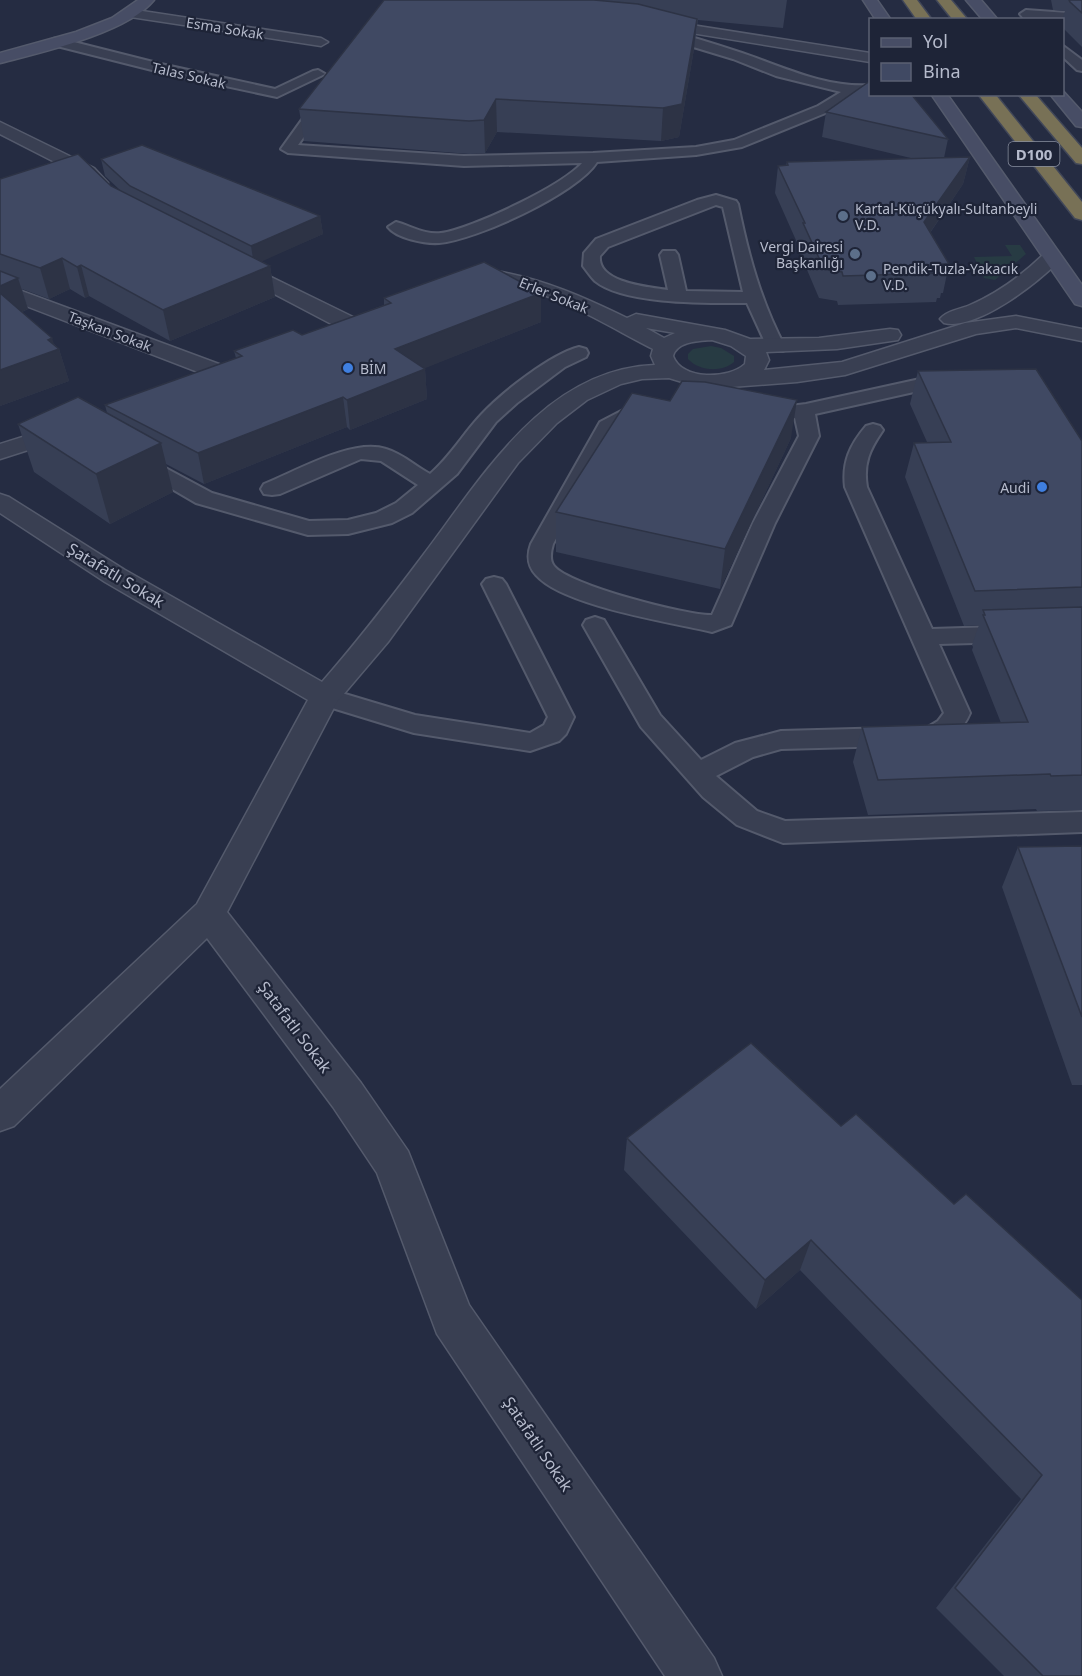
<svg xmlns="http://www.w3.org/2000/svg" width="1082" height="1676" font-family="'Noto Sans',sans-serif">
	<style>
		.green { fill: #273b43 }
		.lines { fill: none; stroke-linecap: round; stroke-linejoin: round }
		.lane-casing { stroke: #545a6c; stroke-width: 4 }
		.street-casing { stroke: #545a6c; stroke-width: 3 }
		.secondary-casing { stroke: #545a6c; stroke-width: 3 }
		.highway-casing { stroke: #414759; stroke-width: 3 }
		.lane { fill: #393f52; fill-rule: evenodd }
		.street { fill: #393f52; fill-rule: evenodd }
		.secondary { fill: #474d65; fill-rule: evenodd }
		.highway { fill: #787156; fill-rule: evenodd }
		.wall { fill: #373f55 }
		.shaded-wall { fill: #2d3345 }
		.building { fill: #404963; stroke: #2d3345; stroke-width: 1.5 }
		.service-dot { fill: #5c6f8a; stroke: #1e2437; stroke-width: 2 }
		.shop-dot { fill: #3f7fe0; stroke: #1e2437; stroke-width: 2 }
		.labels { text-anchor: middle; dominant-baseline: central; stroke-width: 4.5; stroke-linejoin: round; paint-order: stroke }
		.far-street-label { font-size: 14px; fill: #b6bbcc; stroke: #1e2437 }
		.far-poi-label { font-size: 14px; fill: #b6bbcc; stroke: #1e2437; text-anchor: start }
		.shield { fill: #1e2437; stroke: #888e9f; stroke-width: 1.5 }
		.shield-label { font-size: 15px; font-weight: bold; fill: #b6bbcc }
		.street-label { font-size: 16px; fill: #b6bbcc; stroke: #1e2437 }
	</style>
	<rect width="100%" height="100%" fill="#252c42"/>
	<g class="green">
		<polygon points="1005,245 1020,245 1026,254 995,280 984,278 974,257 1012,256"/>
		<path d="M711,346L721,348L734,356V362C721,373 699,371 688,359V354L693,349Z"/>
	</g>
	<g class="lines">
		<defs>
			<g id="lane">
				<polygon points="1026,10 1082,14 1082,22 1025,20 1020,14"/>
				<path d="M658,28C686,35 715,44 742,53C783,67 826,88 870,85V93L857,95L828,112L742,147L696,155L597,162C578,193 476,240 439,243C425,244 396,238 388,227L396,222C411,226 425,235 441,233C471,229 562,186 582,163L464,166L288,153L281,149L319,96L324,95L331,99L298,145L464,156L593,153L696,147L734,140L818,106L841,92L776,76L733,59L654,35L652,32Z"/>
				<polygon points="58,38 161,64 275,89 313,71 318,70 325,74 277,97 160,72 53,45 52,42 53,39"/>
				<polygon points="1062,45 1082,60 1082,71 1077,70 1062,56"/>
				<path d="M716,195L736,201L738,204C748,254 761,302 785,347L783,351H769L747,303C709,303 624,305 595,281C591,277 587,271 583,266L584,253L596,239L697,200ZM716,205L723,207L743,292L686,291L678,255L675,251H663L660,255L668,290C649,287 597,283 600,256L608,247Z"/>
				<path d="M579,347L586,349L588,353L586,357L565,367L517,403L496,422L457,474L412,513L392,523L348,534L308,535L196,503L131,465L127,461L131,457L138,455L145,457L212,493L309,521L348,520L376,513L396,503L418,485L381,461L361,459L280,494L272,495L264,494L261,489L264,484C297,471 352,438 386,449C403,454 415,466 430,474C450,457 463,434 481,415C501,393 551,354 579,347Z"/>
				<path d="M952,372L959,374L962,378L959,382L815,414L819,436L775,523L731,625L712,632C670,622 563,606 536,575C527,565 527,555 531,544L600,422L627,408L653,405L660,407L663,411L660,415L632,419L615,430L553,544C551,551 549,560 554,566C568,585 688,616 712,615L753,523L799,436L795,418L756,421L749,419L746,415L749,411L806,404Z"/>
				<path d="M873,424L880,426L883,430C870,449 863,463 867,487L932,629L1082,624V640L939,644L970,713C962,732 950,740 931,745L781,749L753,757L716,776L757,811L785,821L1082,812V832L783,843L737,825L703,797L641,727L583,625L586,620L595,617L604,620L660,715L701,760L735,743L781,731L928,727L938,721L944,713L845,487C842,462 850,445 866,426Z"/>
				<polygon points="494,577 502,579 506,584 574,717 566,734 559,741 530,751 414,733 316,703 312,697 316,691 325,688 415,715 530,733 544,725 548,717 482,584 486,579"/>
			</g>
			<g id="street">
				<polygon points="129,9 321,38 328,42 321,46 124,16 122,13"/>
				<polygon points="653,19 870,53 870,62 648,26 646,23"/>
				<polygon points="0,122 94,168 108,183 105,187 93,187 82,176 0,134"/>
				<path d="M1051,252L1058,254L1061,258L1058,262C1036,284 976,331 944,323L940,319C946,311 961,309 970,305C998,293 1022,275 1044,254Z"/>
				<polygon points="234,259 355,318 358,323 355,328 347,329 339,328 227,269 224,265 227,261"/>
				<path d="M496,271C543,279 584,297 627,318L636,314L725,330L750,339L819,338L890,329L898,330L901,335L898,340L837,349L766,352L769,360L764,370L842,362L965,323L1016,316L1082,329V341L1016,328L976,334L845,375L797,382L718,388L692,385L669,378L642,379L621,384L587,400L557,423L518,463L388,642L337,702L227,912L361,1083L408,1151L469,1305L714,1658L722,1676H665L437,1334L377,1173L333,1107L207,938L14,1126L0,1131V1089L197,904L308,700L105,582L0,513V494L9,497L125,570L322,682C358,641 391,598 424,554C483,476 545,369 655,365L651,356L653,349C610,327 566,299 518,287C501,283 484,287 468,283L465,279L468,275ZM646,328L675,333L664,338ZM712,340L731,346L746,356L745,364C729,379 682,381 673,356C677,341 700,341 712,340Z"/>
				<polygon points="0,283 227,367 230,372 227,377 219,379 211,377 0,296"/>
				<polygon points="67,423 75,425 79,430 75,435 0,459 0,444"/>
			</g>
			<g id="secondary">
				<path d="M138,0H154C127,33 42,52 0,63V53L76,32L112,18Z"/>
				<polygon points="863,0 877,0 891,20 876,20"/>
				<polygon points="966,0 981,0 998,20 983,20"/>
				<polygon points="1062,90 1082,112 1082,127 1076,126 1050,94 1062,94"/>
				<polygon points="931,94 947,94 1082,285 1082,306 1075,304"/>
			</g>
			<g id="highway">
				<polygon points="903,0 917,0 932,20 917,20"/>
				<polygon points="937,0 951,0 968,20 953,20"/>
				<polygon points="978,94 995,94 1082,202 1082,220 1075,218"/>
				<polygon points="1018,94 1035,94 1082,148 1082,164 1076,163"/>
			</g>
		</defs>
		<use href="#lane" class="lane-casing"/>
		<use href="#street" class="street-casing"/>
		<use href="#secondary" class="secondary-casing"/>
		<use href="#highway" class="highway-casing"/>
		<use href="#lane" class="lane"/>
		<use href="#street" class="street"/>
		<use href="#secondary" class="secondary"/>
		<use href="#highway" class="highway"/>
	</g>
	<g class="wall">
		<polygon points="384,0 787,0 783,28 698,20 694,49 679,137 661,141 497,132 485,153 470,154 304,141 299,109"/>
		<polygon points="1051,0 1082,0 1082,47 1063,28 1062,20 1065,11 1053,10"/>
		<polygon points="826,112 948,139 944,158 970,157 963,184 930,233 949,264 943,293 941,293 940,298 937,298 936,302 838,305 837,301 819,298 799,251 799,247 775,193 778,166 786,165 787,162 915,159 822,137"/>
		<polygon points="101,159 320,216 323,234 261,261 270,266 275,297 170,341 89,296 85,298 70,289 49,299 22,289 28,309 22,312 59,349 69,381 0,406 0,179 111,186 122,192 105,176"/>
		<polygon points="384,298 541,322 424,368 425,369 427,399 350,430 347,427 204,484 166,464 173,492 110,524 34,472 18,424 107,413 105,405 236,358 234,351 302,335 384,305"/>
		<polygon points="918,371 1082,441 1082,810 1037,811 1036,809 868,815 853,762 862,727 1001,723 972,650 973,647 972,645 979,625 964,626 905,477 914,443 927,442 910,404"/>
		<polygon points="791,438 720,589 556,552 556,512"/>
		<polygon points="1082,846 1082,1085 1072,1085 1002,887 1018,847"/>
		<polygon points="841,1126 954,1204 1082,1300 1082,1676 1004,1676 936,1608 1021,1499 800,1270 756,1309 624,1170 627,1138"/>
	</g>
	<g class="shaded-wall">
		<polygon points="697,19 694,49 679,137 661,141 663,108"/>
		<polygon points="496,99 497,132 485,153 484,120"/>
		<polygon points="970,157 963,184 918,250 924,222"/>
		<polygon points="320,216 323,234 254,265 251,246"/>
		<polygon points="62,258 70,289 49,299 40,268"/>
		<polygon points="81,265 89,296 85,298 77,267"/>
		<polygon points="270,266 275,297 170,341 163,310"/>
		<polygon points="18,278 28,309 4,320 0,306 0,286"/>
		<polygon points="541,293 541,322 398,379 395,349"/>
		<polygon points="52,338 56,350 59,349 69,381 0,406 0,370 48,340"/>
		<polygon points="425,369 427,399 350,430 347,400"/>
		<polygon points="343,397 347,427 204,484 198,453"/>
		<polygon points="797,400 791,438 720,589 725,549"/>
		<polygon points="161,443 173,492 110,524 96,474"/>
		<polygon points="811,1240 800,1270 756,1309 765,1280"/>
	</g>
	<g class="building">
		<polygon points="384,0 594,0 638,4 697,19 682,104 663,108 496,99 484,120 469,121 299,109"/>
		<polygon points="1069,0 1082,0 1082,13 1070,2"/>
		<polygon points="870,81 870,94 911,94 948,139 826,112"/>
		<polygon points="142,145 320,216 251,246 130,186 101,159"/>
		<polygon points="78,154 111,186 270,266 163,310 81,265 77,267 62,258 40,268 0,254 0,179"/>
		<polygon points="970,157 924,222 949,264 943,264 947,269 941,270 942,273 843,276 842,272 824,269 803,223 805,223 778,166 788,165 787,162"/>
		<polygon points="484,262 541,293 395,349 425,369 347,400 343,397 198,453 105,405 242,356 234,351 293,330 302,335 391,303 384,298"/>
		<polygon points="0,271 18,278 0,286"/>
		<polygon points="0,293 52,338 48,340 59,349 0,370"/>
		<polygon points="1036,369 1082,441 1082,587 975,591 914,443 951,442 918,371"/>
		<polygon points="682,381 705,382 797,400 725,549 556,512 632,393 670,401"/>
		<polygon points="78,397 161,443 96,474 18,424"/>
		<polygon points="1082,607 1082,775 1051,776 1050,774 878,780 862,727 1028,722 983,615 985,615 983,610"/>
		<polygon points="1082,846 1082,1017 1018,847"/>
		<polygon points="751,1043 841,1126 856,1114 954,1204 966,1194 1082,1300 1082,1676 1043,1676 955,1588 1042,1475 811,1240 765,1280 627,1138"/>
	</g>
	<g class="service-dot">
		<circle cx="843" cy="216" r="6"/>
		<circle cx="855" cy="254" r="6"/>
		<circle cx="871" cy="276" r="6"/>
	</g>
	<g class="shop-dot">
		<circle cx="348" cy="368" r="6"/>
		<circle cx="1042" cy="487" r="6"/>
	</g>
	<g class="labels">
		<g class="far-street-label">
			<text transform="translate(225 28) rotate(9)">Esma Sokak</text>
			<text transform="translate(189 75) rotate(13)">Talas Sokak</text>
			<text transform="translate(554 295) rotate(22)">Erler Sokak</text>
			<text transform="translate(110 331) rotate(21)">Taşkan Sokak</text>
		</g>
		<g class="far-poi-label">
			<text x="855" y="208">Kartal-Küçükyalı-Sultanbeyli<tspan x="855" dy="16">V.D.</tspan></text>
			<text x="843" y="246" text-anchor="end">Vergi Dairesi<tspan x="843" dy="16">Başkanlığı</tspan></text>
			<text x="883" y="268">Pendik-Tuzla-Yakacık<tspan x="883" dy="16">V.D.</tspan></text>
			<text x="360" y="368">BİM</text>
			<text x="1030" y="487" text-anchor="end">Audi</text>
		</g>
		<rect class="shield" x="1008.5" y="142" width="51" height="24" rx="4.5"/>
		<g class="shield-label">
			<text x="1034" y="154">D100</text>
		</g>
		<g class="street-label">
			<text transform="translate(116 575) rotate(31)">Şatafatlı Sokak</text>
			<text transform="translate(295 1027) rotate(53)">Şatafatlı Sokak</text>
			<text transform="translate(538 1444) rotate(56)">Şatafatlı Sokak</text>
		</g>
	</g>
	<rect x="869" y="18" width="195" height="78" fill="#1e2437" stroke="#5b6073" stroke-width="1.5"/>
	<rect x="881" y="38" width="30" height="9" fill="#474d65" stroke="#5b6073" stroke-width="1.5"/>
	<text x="923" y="48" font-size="18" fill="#b6bbcc">Yol</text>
	<rect x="881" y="63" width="30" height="18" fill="#404963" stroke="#5b6073" stroke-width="1.5"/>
	<text x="923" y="78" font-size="18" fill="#b6bbcc">Bina</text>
</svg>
